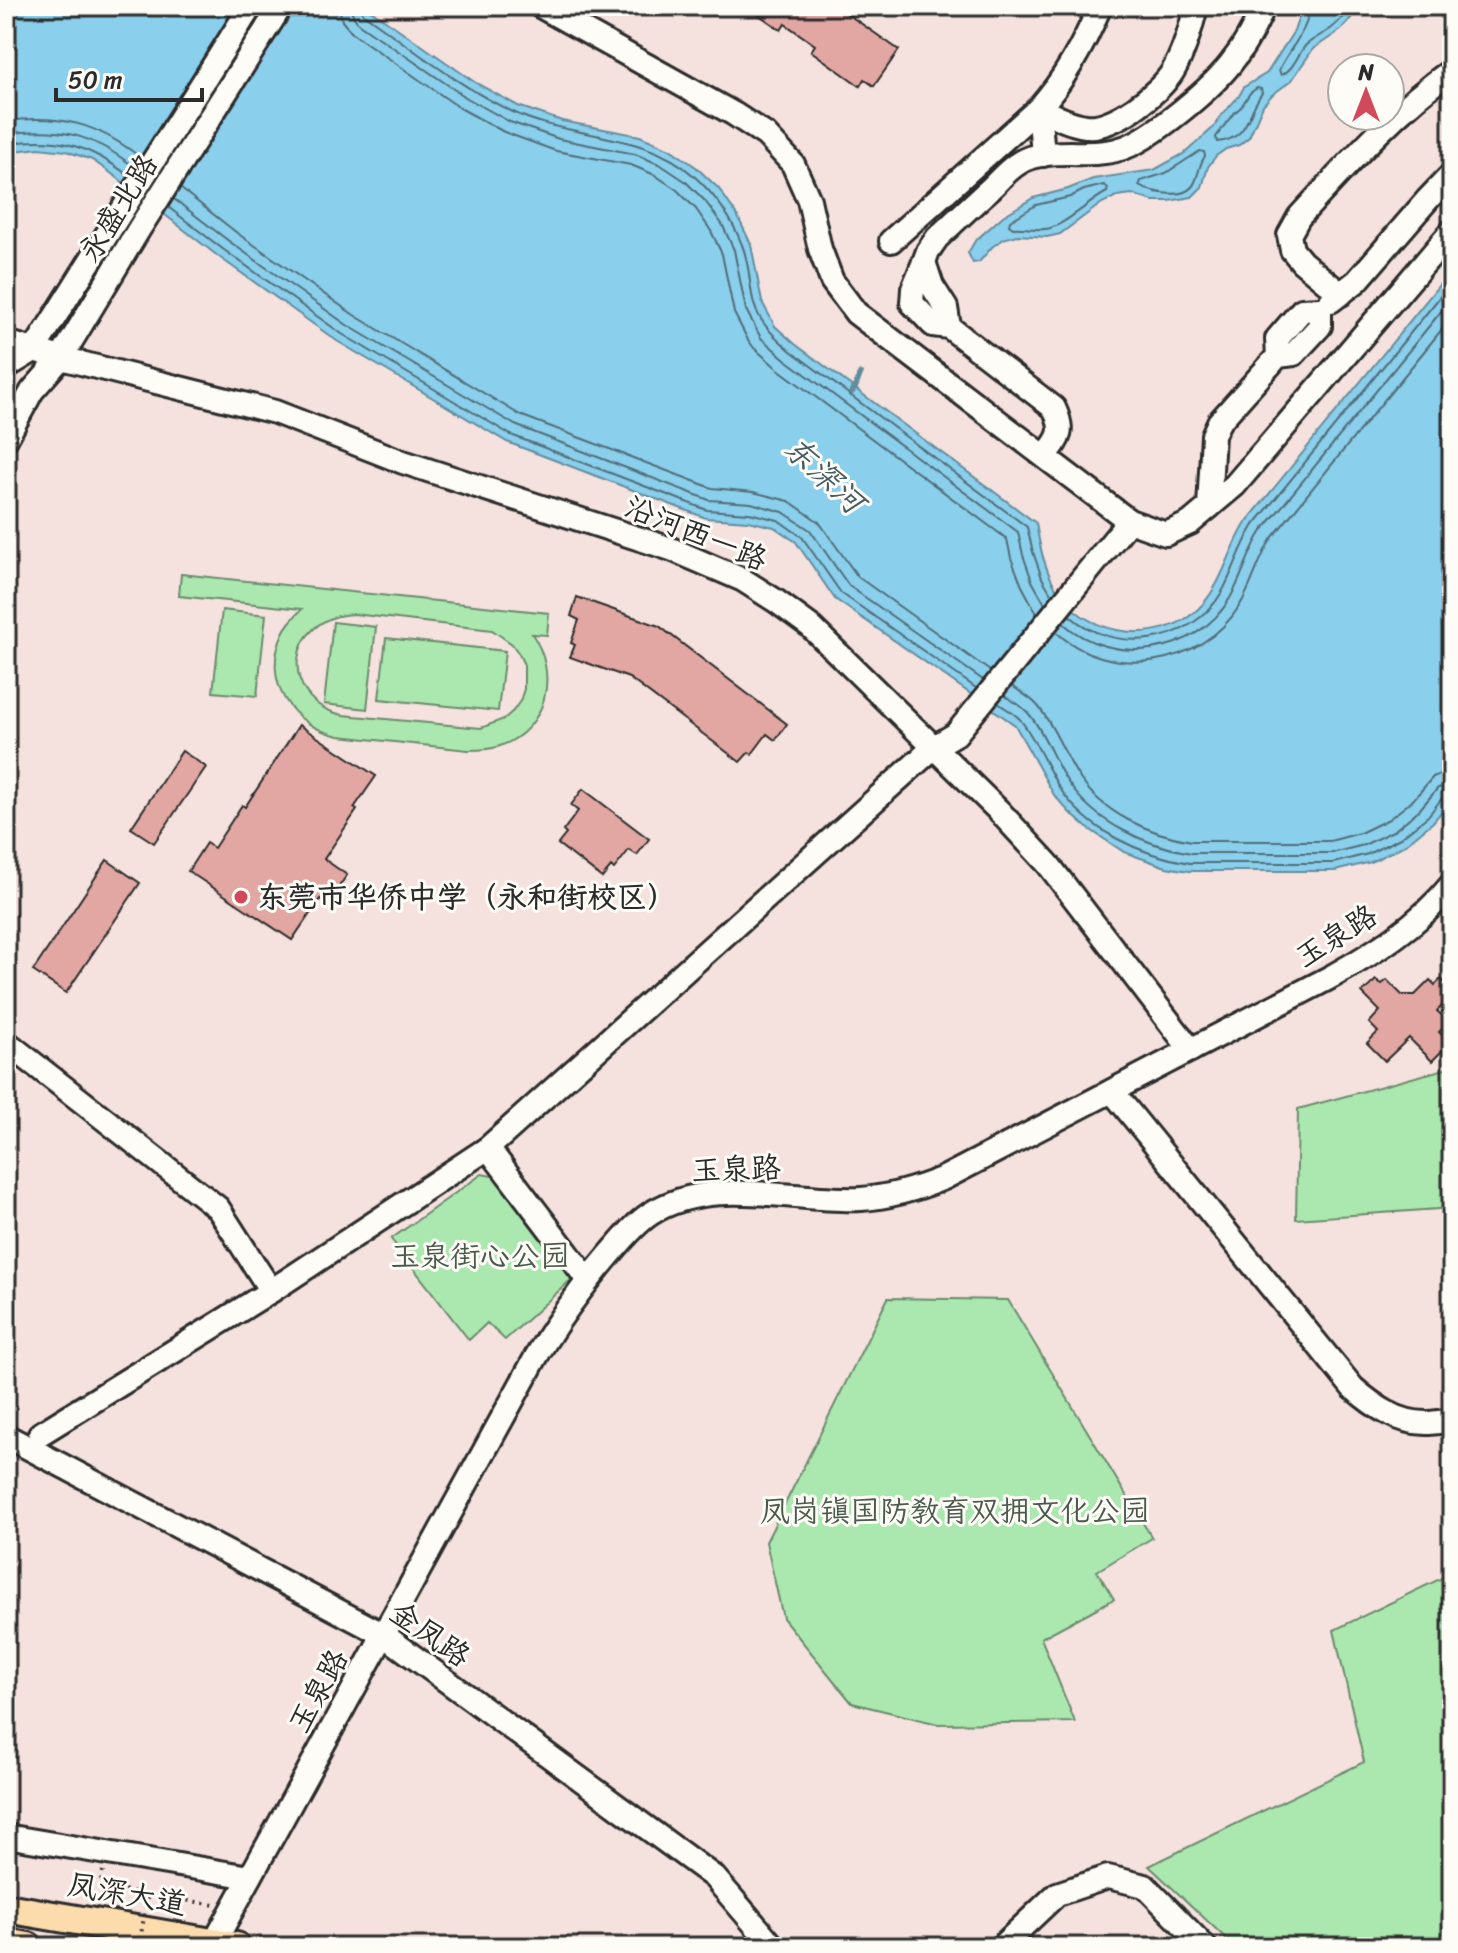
<svg xmlns="http://www.w3.org/2000/svg" width="1458" height="1953" font-family="Sriracha,'LXGW WenKai TC',sans-serif">
	<style>
		.green { fill: #abe8af; stroke: #6b8a6d; stroke-width: 2; fill-rule: evenodd }
		.water { fill: #8acfec; stroke: #648d9f; stroke-width: 2 }
		.lines { fill: none; stroke-linecap: round; stroke-linejoin: round }
		.shore { stroke: #516d78; stroke-width: 2 }
		.stream { stroke: #648d9f; stroke-width: 6 }
		.building { fill: #e2a7a2; stroke: #2b2b2b; stroke-width: 2 }
		.minor-casing { stroke: #2b2b2b; stroke-width: 28 }
		.major-casing { stroke: #2b2b2b; stroke-width: 34 }
		.path { stroke: #2b2b2b; stroke-width: 4; stroke-dasharray: 2 6; stroke-linecap: butt }
		.minor { stroke: #fdfcf7; stroke-width: 22 }
		.major { stroke: #fcdcac; stroke-width: 28 }
		.path-bridge { stroke: #2b2b2b; stroke-width: 4; stroke-dasharray: 2 6; stroke-linecap: butt }
		.poi-dot { fill: #d1495b; stroke: #fdfcf7; stroke-width: 3 }
		.labels { text-anchor: middle; dominant-baseline: central; stroke-width: 6; stroke-linejoin: round; paint-order: stroke }
		.street-label { font-size: 30px; fill: #2b2b2b; stroke: #fdfcf7 }
		.poi-label { font-size: 30px; font-weight: bold; fill: #2b2b2b; stroke: #fdfcf7; text-anchor: start }
		.park-label { font-size: 30px; fill: #4b5a4c; stroke: #fdfcf7 }
		.water-label { font-size: 32px; font-style: italic; fill: #485c65; stroke: #fdfcf7 }
	</style>
	<rect width="100%" height="100%" fill="#f5e2de"/>
	<filter id="ink" filterUnits="userSpaceOnUse"><feTurbulence type="fractalNoise" baseFrequency=".0125" numOctaves="2"/><feDisplacementMap in="SourceGraphic" scale="16" xChannelSelector="R" yChannelSelector="G"/><feConvolveMatrix kernelMatrix="1 2 1 2 8 2 1 2 1" color-interpolation-filters="sRGB"/></filter>
	<g filter="url(#ink)">
		<g class="green">
			<path d="M181,574L549,613L547,635L532,634C559,673 548,729 500,746C490,750 479,750 468,750L339,736C291,726 261,681 283,633C287,624 295,616 302,609L179,596ZM354,614L492,630L512,644L519,654L524,665V689L520,701L513,711L504,719L481,728L343,715C277,701 285,616 354,614Z"/>
			<polygon points="222,610 266,615 257,696 213,692"/>
			<polygon points="333,622 376,627 367,709 324,704"/>
			<polygon points="386,638 505,651 498,711 379,699"/>
			<polygon points="1452,1067 1452,1208 1296,1219 1298,1109"/>
			<polygon points="482,1174 497,1177 573,1278 505,1340 487,1323 469,1340 391,1239"/>
			<polygon points="888,1298 1008,1300 1152,1538 1097,1571 1114,1599 1041,1638 1075,1722 938,1724 852,1703 783,1618 766,1542"/>
			<polygon points="1452,1573 1452,1947 1235,1947 1149,1866 1364,1762 1334,1630"/>
		</g>
		<g class="water">
			<path d="M6,6H365L476,83L518,106L562,121L640,136L670,149L696,167L719,189L737,215L751,244L762,302L775,326L795,344L1036,523C1040,549 1046,577 1063,598C1093,637 1159,644 1196,611C1223,587 1228,549 1248,520L1452,269V799L1433,822L1405,845L1371,862L1335,871H1189L1166,867L1124,852L1086,827L1069,812L1054,795L1015,725L835,599L796,542L774,527L748,521L706,518L507,442L337,341L219,257L115,176L92,160L66,151L39,148L6,152Z"/>
			<polygon points="1303,6 1361,6 1341,30 1313,49 1292,80 1272,95 1263,105 1249,137 1239,145 1226,149 1216,156 1208,167 1202,187 1192,197 1169,201 1153,201 1132,194 1117,196 1102,203 1060,234 1047,237 1017,235 1003,239 992,247 979,262 973,263 968,253 975,241 1003,216 1033,198 1068,189 1093,179 1154,170 1185,153 1214,127 1220,117 1239,96 1244,87 1267,73 1294,31"/>
		</g>
		<g class="lines">
			<g class="shore">
				<polyline points="339,6 342,21 352,33 460,108 504,132 556,151 631,165 655,175 677,190 696,209 711,231 722,254 734,313 748,340 754,348 778,369 1007,539 1011,558 1022,586 1037,614"/>
				<polyline points="351,6 353,16 359,24 467,98 510,122 559,139 635,154 661,165 685,181 705,201 722,224 734,250 746,310 761,338 785,359 1018,532 1023,555 1032,581 1045,604"/>
				<path d="M362,6V12L366,16C413,49 460,87 513,112C571,140 644,130 694,176C715,195 732,218 742,245C750,264 749,285 754,304C760,324 776,338 791,351L1027,527L1033,552L1042,578L1052,595"/>
				<path d="M1310,6C1308,32 1289,48 1279,70L1281,75C1294,70 1297,55 1306,45C1313,39 1321,35 1329,30C1338,24 1345,15 1352,6"/>
				<path d="M1257,88L1261,89L1262,93C1246,115 1249,139 1217,142L1216,137L1233,114L1241,107L1250,93Z"/>
				<path d="M6,121C61,114 96,123 140,157"/>
				<path d="M6,134C59,126 92,134 134,167"/>
				<path d="M6,144C55,135 89,145 129,176"/>
				<path d="M1200,151L1204,152L1205,156C1199,165 1199,173 1195,182C1187,201 1153,193 1139,186L1141,181L1166,173Z"/>
				<path d="M1104,185L1108,188L1107,192C1089,201 1062,228 1045,229C1034,230 1023,227 1013,228L1009,225L1010,221L1036,205L1070,197L1084,190Z"/>
				<polyline points="180,188 237,233 354,315 520,415 712,488 753,492 789,501 819,522 858,577 990,671"/>
				<polyline points="174,199 230,242 347,325 515,425 709,500 751,503 783,512 810,530 849,586 983,680"/>
				<polyline points="168,207 224,250 342,334 511,435 707,510 749,513 778,520 802,537 841,593 976,688"/>
				<path d="M1069,615C1113,655 1191,646 1222,592C1234,570 1240,547 1254,525L1452,282"/>
				<path d="M1063,623C1111,667 1197,656 1230,598C1243,576 1248,552 1262,531L1452,298"/>
				<path d="M1056,632C1109,681 1202,668 1240,605C1253,584 1258,559 1272,538L1452,317"/>
				<path d="M1012,686C1020,692 1030,697 1037,705C1051,720 1065,755 1077,774C1101,813 1149,834 1192,841H1330L1360,833L1389,819L1412,801L1433,777L1442,773L1452,772"/>
				<path d="M1004,695C1012,701 1023,706 1029,714C1046,734 1054,763 1069,784C1097,824 1145,845 1191,853H1332L1364,845L1395,830L1420,809L1438,788L1452,785"/>
				<path d="M998,703C1006,709 1017,714 1022,722C1037,742 1046,766 1059,787C1087,831 1141,855 1190,863H1333L1368,854L1400,838L1428,816L1443,797L1452,795"/>
			</g>
			<polyline class="stream" points="852,392 855,388 860,374"/>
		</g>
		<g class="building">
			<polygon points="746,6 836,6 899,50 874,86 864,79 860,86 811,51 815,45 785,24 781,30"/>
			<polygon points="577,597 659,626 787,724 775,740 767,734 752,754 749,752 740,762 629,678 570,657 575,645 571,643 579,620 571,616"/>
			<polygon points="299,725 376,776 354,808 357,810 324,859 347,875 327,904 320,899 292,940 188,871 206,843 214,848 242,805 245,807"/>
			<polygon points="182,751 206,767 154,843 131,828"/>
			<polygon points="583,789 649,839 637,855 629,850 614,869 611,867 602,878 558,844 566,834 563,831 578,811 571,805"/>
			<polygon points="107,860 140,883 66,993 33,971"/>
			<polygon points="1441,979 1452,990 1452,996 1437,1011 1449,1022 1439,1032 1450,1043 1432,1061 1409,1038 1385,1061 1367,1043 1378,1032 1369,1023 1380,1011 1362,993 1376,980 1381,985 1387,980 1402,995 1415,995 1430,980 1435,985"/>
		</g>
		<g class="lines">
			<defs>
				<g id="minor">
					<polyline points="540,6 734,114 766,135 793,164 809,200 820,249 832,281 856,313 1129,521 1166,534 1190,523 1235,485 1452,231"/>
					<path d="M1043,155L1039,108C1053,115 1069,124 1086,126C1112,130 1160,93 1173,71C1184,52 1191,28 1196,6"/>
					<path d="M891,241L1039,108C1065,79 1085,42 1100,6"/>
					<path d="M924,262L928,251L937,238C955,221 973,204 991,188C1002,177 1014,163 1029,158C1058,148 1091,158 1120,149C1150,141 1216,85 1234,59C1247,43 1256,24 1264,6"/>
					<path d="M1341,294L1302,262L1292,250L1289,235L1299,217C1347,165 1394,111 1452,70"/>
					<polyline points="1331,301 1357,281 1428,199 1452,174"/>
					<path d="M949,327L946,308L932,286L924,262L913,289L912,303L933,325L949,327L1054,408C1065,431 1060,438 1045,456"/>
					<polyline points="6,342 61,358 275,412 403,462 671,549 743,580 776,601 810,626 998,810 1048,864 1191,1050"/>
					<polyline points="6,367 34,350 251,6"/>
					<polyline points="6,439 32,391 61,358 139,229 281,6"/>
					<polyline points="1209,507 1213,435 1219,422 1278,356 1294,354 1320,326 1320,309 1302,310 1277,339 1278,356"/>
					<polyline points="6,1042 218,1208 271,1291"/>
					<path d="M1112,1091L1353,1388C1374,1406 1397,1423 1426,1423C1435,1423 1444,1421 1452,1420"/>
					<polyline points="488,1148 588,1280"/>
					<polyline points="40,1434 271,1291 488,1148 934,747 956,734 1129,521"/>
					<polyline points="6,1436 384,1635 714,1877 774,1947"/>
					<polyline points="6,1836 250,1877"/>
					<path d="M214,1943L536,1357C558,1319 582,1287 611,1253C623,1239 635,1224 650,1214C710,1175 794,1202 861,1199C891,1197 917,1189 944,1178L1329,978C1374,953 1419,925 1452,884"/>
					<polyline points="1001,1947 1057,1894 1108,1877 1145,1886 1205,1947"/>
				</g>
				<g id="major">
					<polyline points="6,1908 236,1947"/>
					<polyline points="6,1943 28,1947"/>
				</g>
			</defs>
			<use href="#minor" class="minor-casing"/>
			<use href="#major" class="major-casing"/>
			<polyline class="path" points="103,1871 100,1886 215,1905"/>
			<use href="#minor" class="minor"/>
			<use href="#major" class="major"/>
			<polyline class="path-bridge" points="139,1947 148,1893"/>
		</g>
	</g>
	<circle class="poi-dot" cx="241" cy="897" r="8"/>
	<g class="labels">
		<g class="street-label">
			<text transform="translate(118 208) rotate(-58)">永盛北路</text>
			<text transform="translate(696 533) rotate(22)">沿河西一路</text>
			<text transform="translate(1336 936) rotate(-32)">玉泉路</text>
			<text transform="translate(736 1169) rotate(-2)">玉泉路</text>
			<text transform="translate(430 1634) rotate(35)">金凤路</text>
			<text transform="translate(318 1691) rotate(-61)">玉泉路</text>
			<text transform="translate(127 1894) rotate(10)">凤深大道</text>
		</g>
		<g class="poi-label">
			<text x="257" y="897">东莞市华侨中学（永和街校区）</text>
		</g>
		<g class="park-label">
			<text x="480" y="1256">玉泉街心公园</text>
			<text x="955" y="1511">凤岗镇国防教育双拥文化公园</text>
		</g>
		<g class="water-label">
			<text transform="translate(824 475) rotate(43)">东深河</text>
		</g>
	</g>
	<rect width="1458" height="1953" fill="none" stroke="#fdfcf7" stroke-width="32"/>
	<rect x="16" y="16" width="1426" height="1921" fill="none" stroke="#2b2b2b" stroke-width="3" filter="url(#ink)"/>
	<g transform="translate(1366 92)"><circle r="38" fill="#fdfcf7" stroke="#a9a8a5" stroke-width="2"/>
	<path d="M0-6L14 30L0 20L-14 30Z" fill="#d1495b"/>
	<text y="-12" font-size="22" font-weight="bold" text-anchor="middle" fill="#2b2b2b">N</text>
	</g>
	<path d="M56 88v12h146v-12" fill="none" stroke="#2b2b2b" stroke-width="4"/>
	<text x="68" y="88" font-size="24" fill="#2b2b2b" stroke="#fdfcf7" stroke-width="6" paint-order="stroke">50 m</text>
</svg>
